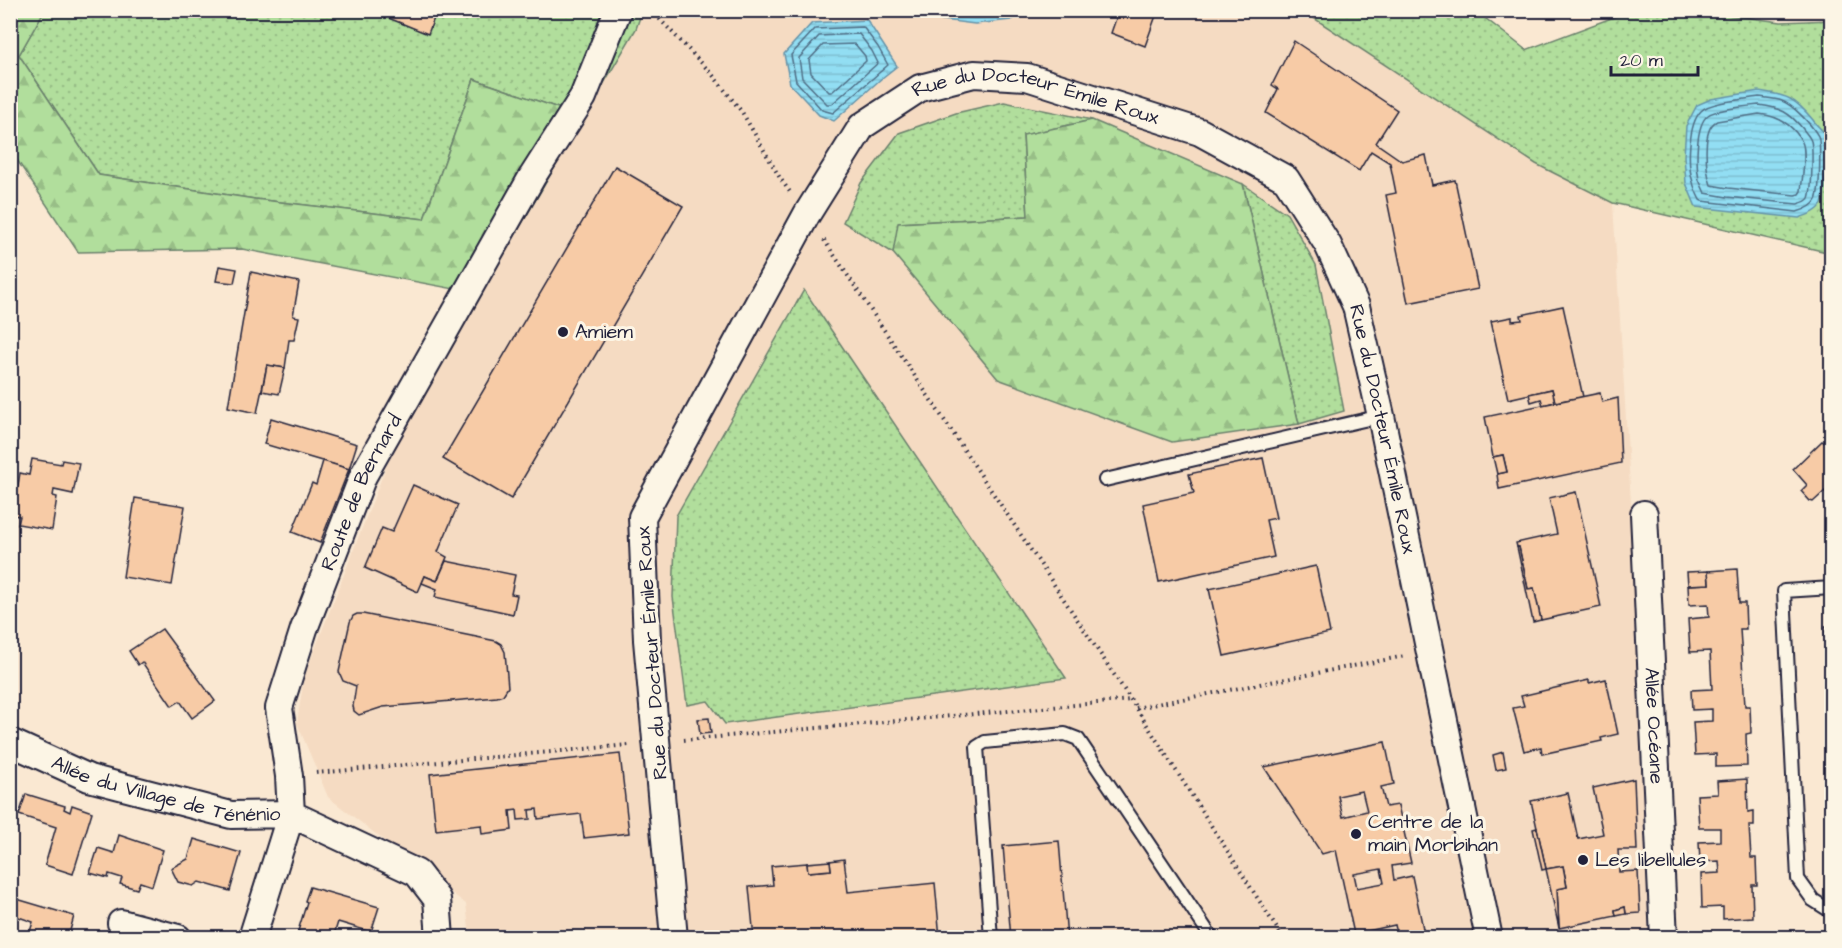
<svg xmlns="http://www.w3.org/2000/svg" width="1842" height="948" font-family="'Architects Daughter',sans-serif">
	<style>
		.built { fill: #f5dbc2 }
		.green { fill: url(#green-dots); stroke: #6a806c; stroke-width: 1.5 }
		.forest { fill: url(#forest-firs); stroke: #6a806c; stroke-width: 1.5 }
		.water { fill: url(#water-rules); stroke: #6593a9; stroke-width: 1.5 }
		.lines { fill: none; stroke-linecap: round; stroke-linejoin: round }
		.shore { stroke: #4f6d85; stroke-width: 1.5 }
		.building { fill: #f7cba6; stroke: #22223b; stroke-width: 1.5; fill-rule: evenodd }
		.lane-casing { stroke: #22223b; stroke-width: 16 }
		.street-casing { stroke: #22223b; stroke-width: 30 }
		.path { stroke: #22223b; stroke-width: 4; stroke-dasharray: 1.5 4.5; stroke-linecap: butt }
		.lane { stroke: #fcf5e5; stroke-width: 12 }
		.street { stroke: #fcf5e5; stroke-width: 26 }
		.poi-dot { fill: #22223b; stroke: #fcf5e5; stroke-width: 2 }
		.labels { text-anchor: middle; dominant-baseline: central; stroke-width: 6; stroke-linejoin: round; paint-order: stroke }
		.street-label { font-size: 20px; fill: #22223b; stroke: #fcf5e5 }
		.poi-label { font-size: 20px; fill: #22223b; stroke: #fcf5e5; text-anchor: start }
	</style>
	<defs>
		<pattern id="green-dots" width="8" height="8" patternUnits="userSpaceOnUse" patternTransform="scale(1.5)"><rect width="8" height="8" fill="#b1de9c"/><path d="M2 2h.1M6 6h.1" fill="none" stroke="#98be87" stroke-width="1.8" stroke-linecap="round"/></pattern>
		<pattern id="forest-firs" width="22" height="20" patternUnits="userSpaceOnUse" patternTransform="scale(1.5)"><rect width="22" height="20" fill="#b1de9c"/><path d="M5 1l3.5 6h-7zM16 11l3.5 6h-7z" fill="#98be87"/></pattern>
		<pattern id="water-rules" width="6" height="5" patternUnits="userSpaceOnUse" patternTransform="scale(1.5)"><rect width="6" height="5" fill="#92def3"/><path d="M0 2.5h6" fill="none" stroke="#7ebed1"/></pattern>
	</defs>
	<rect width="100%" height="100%" fill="#fae8d2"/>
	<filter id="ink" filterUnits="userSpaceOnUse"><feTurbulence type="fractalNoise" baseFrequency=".0167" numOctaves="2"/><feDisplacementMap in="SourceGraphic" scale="12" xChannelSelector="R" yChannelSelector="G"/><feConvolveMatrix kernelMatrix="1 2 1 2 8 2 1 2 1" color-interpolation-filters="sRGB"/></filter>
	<g filter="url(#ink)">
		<polygon class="built" points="642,11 1303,11 1536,164 1613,203 1657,937 470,937 466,904 328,797 297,723 304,677 398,436 636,29"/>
		<g class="green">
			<polygon points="44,11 642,11 636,29 584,117 474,79 424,219 255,199 99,175 19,55"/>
			<polygon points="1303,11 1476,11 1526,50 1630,11 1698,11 1781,22 1831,20 1831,253 1613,203 1536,164"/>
			<polygon points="1004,102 1092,120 1023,135 1028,216 899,223 893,253 843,222 861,183 899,133 956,113"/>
			<polygon points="1243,184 1287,214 1316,265 1344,411 1299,424"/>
			<polygon points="804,290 1066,678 725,724 708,701 687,705 673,597 676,516"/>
		</g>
		<g class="forest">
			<polygon points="10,11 44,11 19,55 99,175 255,199 424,219 474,79 584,117 481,294 242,249 78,252 11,151"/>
			<polygon points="1092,120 1243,184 1299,424 1172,442 998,379 893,253 898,223 1028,216 1023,135"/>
		</g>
		<g class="water">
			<polygon points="904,11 1025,11 1011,20 975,24 927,18"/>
			<polygon points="867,20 897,66 882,78 834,121 819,115 790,84 784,54 812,23"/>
			<path d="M1759,91C1787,95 1795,98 1813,120C1816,125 1823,130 1825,135C1828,143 1825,196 1822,204C1818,212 1807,215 1799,218L1696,207L1686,183L1684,156L1686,126L1697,105L1711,99Z"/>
		</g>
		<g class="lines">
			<g class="shore">
				<path d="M922,10C942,17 997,23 1014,10"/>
				<polygon points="863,27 878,47 888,65 833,113 822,110 796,81 791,55 815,29"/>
				<polygon points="859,34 872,51 878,63 832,104 827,104 802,78 799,58 819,36"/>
				<polygon points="855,44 865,56 866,61 832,92 829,92 811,73 809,60 823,45"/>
				<path d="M1759,97C1766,98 1775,98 1782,101C1793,105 1812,125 1818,136C1821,143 1820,192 1816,200C1813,207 1804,210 1797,212L1702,201L1700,200C1697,194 1694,188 1693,182C1687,165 1688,124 1701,111C1709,102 1746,99 1759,97Z"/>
				<path d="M1759,105C1781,108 1789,112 1803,129C1805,132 1810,137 1811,141C1813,147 1812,192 1809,198C1807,202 1801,203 1797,204L1727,197L1705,193C1703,189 1701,184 1699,180C1696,165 1695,125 1708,115C1714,110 1749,106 1759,105Z"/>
				<path d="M1759,114C1777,116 1793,124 1802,142C1807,152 1802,179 1801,191L1799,194L1795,195L1728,188L1711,185C1706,171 1701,128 1717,121Z"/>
			</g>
		</g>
		<g class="building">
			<polygon points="388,10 437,10 428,34 386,17"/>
			<polygon points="1119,10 1158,10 1145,46 1111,33"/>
			<polygon points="1294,41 1397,110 1376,143 1402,161 1426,155 1432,185 1455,180 1478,289 1408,303 1386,195 1396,193 1390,163 1371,151 1359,171 1266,113 1278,89 1272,85"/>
			<polygon points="615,166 683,206 511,499 443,459"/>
			<polygon points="219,266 237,269 234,283 216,281"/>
			<polygon points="251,272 299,282 293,316 299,317 294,340 289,340 285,368 267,365 257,413 228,407"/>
			<polygon points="1563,306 1583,397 1555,402 1552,389 1508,399 1491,321 1512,317 1512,321 1522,320 1521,315"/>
			<polygon points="267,365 285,368 279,394 262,391"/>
			<polygon points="1552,389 1555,402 1543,405 1541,399 1531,402 1529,394"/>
			<polygon points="1600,393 1602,402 1618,398 1621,463 1499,489 1497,474 1507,472 1503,455 1493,457 1485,417"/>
			<polygon points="271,418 357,444 349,469 264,444"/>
			<polygon points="1832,438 1832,497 1825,491 1813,502 1810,501 1801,491 1807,485 1793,469 1822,441 1825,443"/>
			<polygon points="1503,455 1507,472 1497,474 1493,457"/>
			<polygon points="1263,458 1276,518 1266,520 1274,557 1159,582 1143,504 1194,493 1189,474"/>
			<polygon points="32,459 61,464 62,460 79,463 73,494 54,490 53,496 57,497 52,530 18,524 20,516 13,515 20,473 29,475"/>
			<polygon points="323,461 349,469 320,543 292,532 312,483 316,485"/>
			<polygon points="413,485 458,505 438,552 447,557 437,581 425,576 418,592 365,568 382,528 392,532"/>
			<polygon points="1576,492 1601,607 1541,620 1534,588 1528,589 1519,547 1517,547 1516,543 1557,534 1549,498"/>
			<polygon points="135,498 185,506 172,585 123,577"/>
			<polygon points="1517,547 1519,547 1528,589 1534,588 1541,620 1533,622"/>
			<polygon points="446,561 515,575 511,594 517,595 513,614 435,597 437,589 422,583 425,576 437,581"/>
			<polygon points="1316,566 1330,633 1224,656 1209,589"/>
			<polygon points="1737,569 1739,603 1745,603 1746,629 1740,629 1745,706 1750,706 1751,733 1746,734 1747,766 1716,767 1716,754 1695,755 1693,722 1712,721 1712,709 1692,710 1691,690 1712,689 1710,651 1690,652 1688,619 1709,617 1708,604 1689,605 1688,585 1709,584 1708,571"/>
			<polygon points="1708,571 1709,584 1688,585 1687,572"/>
			<polygon points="357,614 363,614 496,641 501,644 505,652 508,687 503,695 497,697 383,707 359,715 354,711 353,706 356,686 343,681 339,672 350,622 353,616"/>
			<polygon points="1825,626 1832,626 1832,646 1826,646"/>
			<polygon points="162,629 215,701 192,718 180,701 172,706 142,662 138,665 129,651"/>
			<polygon points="1606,679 1618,734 1601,738 1602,741 1542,754 1541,747 1524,751 1513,708 1524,706 1521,696 1589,680 1589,683"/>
			<polygon points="709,718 711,733 700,734 698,719"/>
			<path d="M1385,742L1394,784L1381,787L1386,807L1398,805L1411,863L1392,866L1394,880L1412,876L1425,938H1398L1395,925L1354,934L1336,850L1322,854L1264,767ZM1362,791L1367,811L1343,817L1338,796ZM1381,869L1384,883L1357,888L1354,874Z"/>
			<polygon points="1503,752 1506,768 1496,770 1493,755"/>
			<polygon points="620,754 629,833 584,838 581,814 538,819 537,809 529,810 530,819 518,820 517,810 510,811 512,830 482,834 481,825 436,830 430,774"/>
			<polygon points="1634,779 1637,850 1618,850 1619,872 1638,871 1640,913 1626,914 1625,907 1615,910 1616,916 1559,928 1557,889 1567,887 1563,866 1546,869 1531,801 1568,793 1578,839 1603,834 1593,788"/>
			<polygon points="1747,779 1748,812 1754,811 1754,826 1749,826 1751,858 1756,858 1757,885 1752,885 1753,917 1723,919 1723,907 1702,908 1701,874 1720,873 1719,861 1700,862 1699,842 1720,841 1720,828 1699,828 1697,795 1718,794 1717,781"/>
			<polygon points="26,794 65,806 64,809 70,812 72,805 92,812 73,874 45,865 56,827 19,815"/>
			<polygon points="1537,828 1546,869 1542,870 1533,829"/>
			<polygon points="119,835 163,850 152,886 140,882 137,889 120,884 122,878 109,874 108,878 90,873 98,848 114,853"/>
			<polygon points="194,839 241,853 230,891 199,882 193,886 178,882 171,868 188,859"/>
			<polygon points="1059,841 1067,938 1011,938 1003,846"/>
			<polygon points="844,859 848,892 935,883 940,938 754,938 749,887 773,885 771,866 807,863 808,872 831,870 830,861"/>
			<polygon points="830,861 831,870 808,872 807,863"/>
			<polygon points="1563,866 1567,887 1557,889 1559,928 1546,869"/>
			<polygon points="310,887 379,907 371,932 338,922 333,938 320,938 298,931 307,902 305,901"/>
			<polygon points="10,897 74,916 68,938 28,938 33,922 10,914"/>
			<polygon points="1625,907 1626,914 1616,916 1615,910"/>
		</g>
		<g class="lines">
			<defs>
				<g id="lane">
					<polyline points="1105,480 1381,416"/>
					<polyline points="1832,588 1784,591 1798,879 1813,900 1832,912"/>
					<polyline points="991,938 977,747 985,742 1065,734 1078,739 1212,938"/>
				</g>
				<g id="street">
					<path id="s1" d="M1644,514L1664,938"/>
					<path id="s2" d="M10,742L89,778L231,815L291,814L252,938"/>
					<polyline points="121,923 178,938"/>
					<path id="s3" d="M440,938L437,899L417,873L291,814L289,776L279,708L304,629L363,476L532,177L583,97L618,10"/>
					<path id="s4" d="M674,938L647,640L642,517L807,214L862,126L920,88L974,74L1027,77L1200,132L1286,179L1328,245L1356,306L1381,416L1489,938"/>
				</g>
			</defs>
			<use href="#lane" class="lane-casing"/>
			<use href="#street" class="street-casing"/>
			<g class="path">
				<polyline points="651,10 712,74 742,112 780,178 790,192"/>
				<polyline points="824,240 1131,700 1283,938"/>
				<polyline points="1136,708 1405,656"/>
				<polyline points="684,740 1131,700"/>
				<polyline points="316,773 629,745"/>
			</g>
			<use href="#lane" class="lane"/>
			<use href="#street" class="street"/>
		</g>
	</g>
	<g class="poi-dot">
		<circle cx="563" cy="332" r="6"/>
		<circle cx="1356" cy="834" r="6"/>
		<circle cx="1583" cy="860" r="6"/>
	</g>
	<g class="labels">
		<g class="street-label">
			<text stroke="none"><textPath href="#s4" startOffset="1060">Rue du Docteur Émile Roux</textPath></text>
			<text stroke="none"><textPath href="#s4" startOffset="1600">Rue du Docteur Émile Roux</textPath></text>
			<text stroke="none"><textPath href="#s3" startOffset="549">Route de Bernard</textPath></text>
			<text transform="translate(652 653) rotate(-94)">Rue du Docteur Émile Roux</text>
			<text stroke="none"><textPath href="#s1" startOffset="212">Allée Océane</textPath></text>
			<text stroke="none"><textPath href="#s2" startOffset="165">Allée du Village de Ténénio</textPath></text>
		</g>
		<g class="poi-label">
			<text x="575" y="332">Amiem</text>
			<text x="1368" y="822">Centre de la<tspan x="1368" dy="23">main Morbihan</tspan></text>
			<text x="1595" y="860">Les libellules</text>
		</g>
	</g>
	<rect width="1842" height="948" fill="none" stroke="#fcf5e5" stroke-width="36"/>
	<rect x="18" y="18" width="1806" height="912" fill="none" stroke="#22223b" stroke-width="2" filter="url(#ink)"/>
	<path d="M1611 66v9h87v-9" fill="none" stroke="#22223b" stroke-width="3"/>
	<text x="1620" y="66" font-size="18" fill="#22223b" stroke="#fcf5e5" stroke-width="4.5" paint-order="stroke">20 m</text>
</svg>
